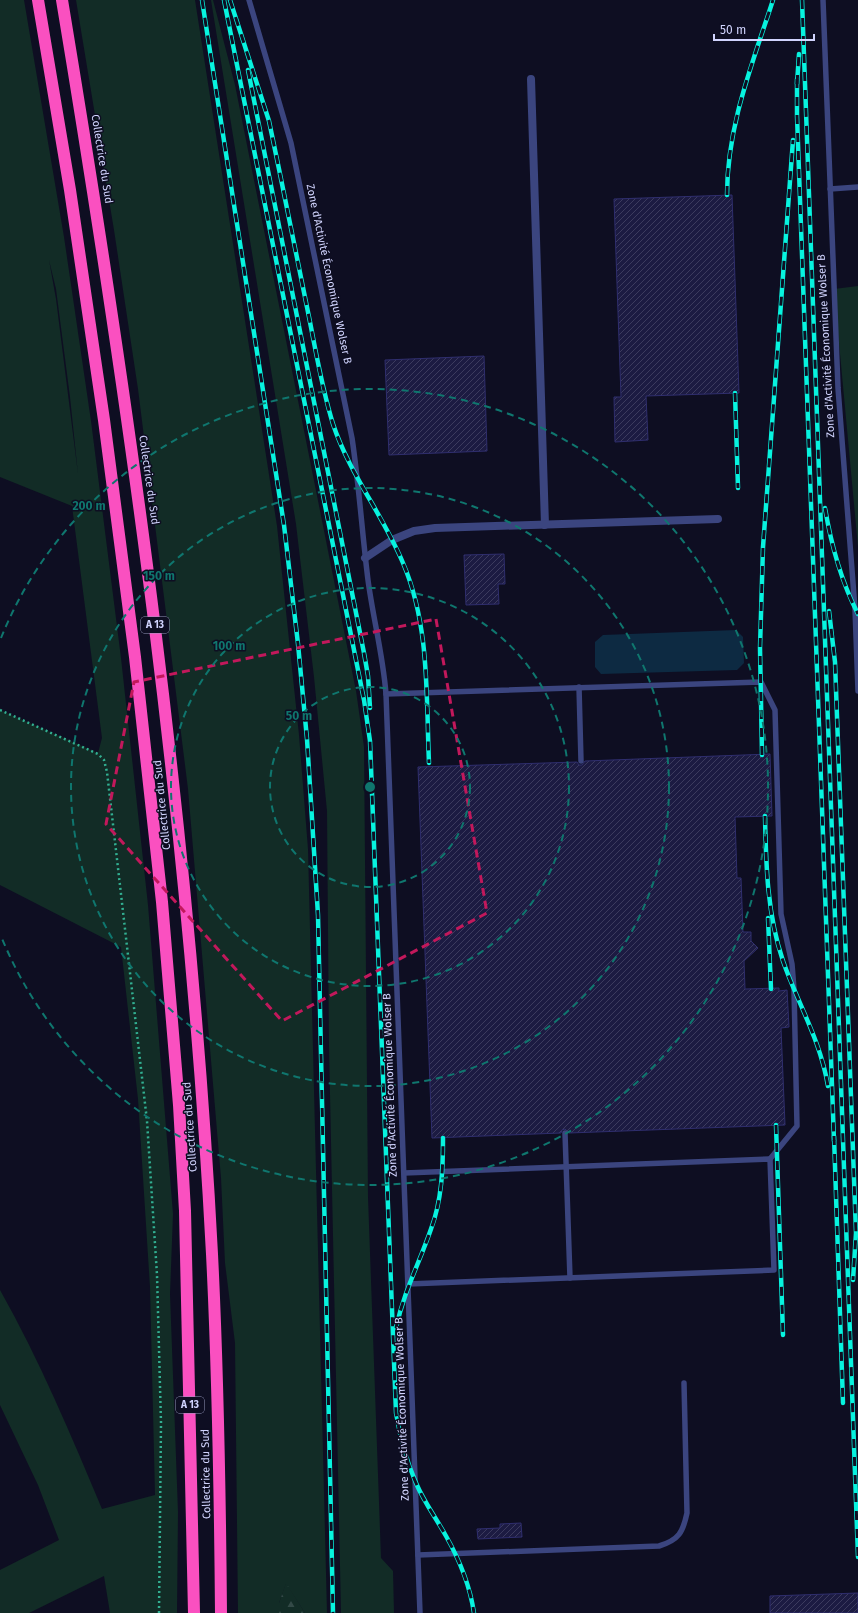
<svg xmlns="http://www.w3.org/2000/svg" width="858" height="1613" font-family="'Fira Sans',sans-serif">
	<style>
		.green { fill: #122c26; fill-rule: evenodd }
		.forest { fill: url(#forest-firs) }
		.water { fill: #0d2a42 }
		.building { fill: url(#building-hatch); stroke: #2f2e6e }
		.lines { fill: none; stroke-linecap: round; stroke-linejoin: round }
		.path { stroke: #32b092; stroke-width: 2.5; stroke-dasharray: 2 3; stroke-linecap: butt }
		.lane { stroke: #3b457f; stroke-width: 5.5 }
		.street { stroke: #3b457f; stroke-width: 8 }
		.highway { stroke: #fa50c0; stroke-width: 12 }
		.rail-casing { stroke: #07f3df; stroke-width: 4.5 }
		.rail { stroke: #0e0e22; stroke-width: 3; stroke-dasharray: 9; stroke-linecap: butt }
		.marked { fill: none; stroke: #c2185b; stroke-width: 3; stroke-dasharray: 8 5; stroke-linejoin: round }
		.ring { fill: none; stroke: #0f766e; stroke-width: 2; stroke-dasharray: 7 5 }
		.labels { text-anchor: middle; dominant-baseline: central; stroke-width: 3; stroke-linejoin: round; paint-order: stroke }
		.shield { fill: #0e0e22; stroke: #9699bc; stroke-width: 1 }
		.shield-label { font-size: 10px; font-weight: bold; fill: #d1d4fe }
		.street-label { font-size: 11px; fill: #d1d4fe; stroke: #0e0e22 }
		.centre { fill: #0f766e; stroke: #0e0e22; stroke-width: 2 }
		.ring-label { font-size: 12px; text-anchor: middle; font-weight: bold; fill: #0f766e; stroke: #0e0e22; stroke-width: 3; stroke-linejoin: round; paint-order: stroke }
	</style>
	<defs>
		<pattern id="forest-firs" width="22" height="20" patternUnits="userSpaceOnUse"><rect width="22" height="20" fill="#122c26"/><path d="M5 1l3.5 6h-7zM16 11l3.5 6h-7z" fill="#334a47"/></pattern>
		<pattern id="building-hatch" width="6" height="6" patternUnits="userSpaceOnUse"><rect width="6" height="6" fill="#1c1b42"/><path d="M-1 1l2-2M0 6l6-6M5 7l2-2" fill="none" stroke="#3c3b5e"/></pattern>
	</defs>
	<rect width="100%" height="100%" fill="#0e0e22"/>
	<g class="green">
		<path d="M0,0H24L64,237L91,421L121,658L148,905L173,1214L170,1294L178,1512L177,1613H110L104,1576L29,1613H0V1570L59,1540L38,1485L0,1405V1290C40,1361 71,1435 102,1509L155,1495L150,1287L138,1099L121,947L0,885V710L98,753L102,738L72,506L0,477ZM49,260L56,289L70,397L78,474L56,299Z"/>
		<polygon points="76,0 195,0 277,526 299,735 308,849 327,1613 305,1613 286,1584 279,1603 279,1613 238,1613 235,1343 225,1263 221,1178 188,789 138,389 114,230"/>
		<polygon points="211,0 213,0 235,85 356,691 364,747 368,1197 381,1558 393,1571 394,1613 341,1613 329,1047 327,811 314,677 296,524"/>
		<polygon points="858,286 858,547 834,289"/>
	</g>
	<polygon class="forest" points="286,1583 305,1613 279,1613 279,1603"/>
	<polygon class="water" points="736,630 743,637 744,663 737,670 601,674 595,667 595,642 603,635"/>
	<g class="building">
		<polygon points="732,195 739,393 646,396 648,440 615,442 614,397 621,397 614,199"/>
		<polygon points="484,356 487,451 389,455 385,360"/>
		<polygon points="504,554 505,584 498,584 499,604 466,605 464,555"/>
		<polygon points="770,754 772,816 735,817 737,878 741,878 743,932 751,932 751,941 758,948 744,961 745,989 779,988 779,991 787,990 789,1027 781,1028 785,1125 569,1133 565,1129 562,1130 561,1133 432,1138 418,767 577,762 579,765 582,765 585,761"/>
		<polygon points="521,1523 522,1537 478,1539 477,1529 500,1528 500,1524"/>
		<polygon points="858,1593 858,1613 770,1613 770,1596"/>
	</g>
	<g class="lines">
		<polyline class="path" points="0,710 98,754 104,760 107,772 147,1121 157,1275 161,1423 159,1613"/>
		<g class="lane">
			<path d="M249,0L291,143L352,438C359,485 362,532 368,580C373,618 383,655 386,694L420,1613"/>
			<polyline points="823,0 838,388 855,609 858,691"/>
			<polyline points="830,189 858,187"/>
			<polyline points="579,687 581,761"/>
			<polyline points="386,694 761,682 775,710 781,914 792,964 794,989 797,1126 770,1159"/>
			<polyline points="565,1133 570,1278"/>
			<polyline points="404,1173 770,1159 774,1270 408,1284"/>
			<path d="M418,1555L659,1546C679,1540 683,1532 687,1513L684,1383"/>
		</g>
		<g class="street">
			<polyline points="531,79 545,525"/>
			<polyline points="365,558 392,540 414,531 435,528 718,519"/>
		</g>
		<g class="highway">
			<polyline points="38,0 70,190 104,420 135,657 162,902 179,1105 185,1211 194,1613"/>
			<path d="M62,0C131,415 190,834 212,1254C218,1374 220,1493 221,1613"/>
		</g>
		<defs>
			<g id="rail">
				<polyline points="202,0 284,525 298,644 307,739 318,915 333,1613"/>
				<path d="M224,0L364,700L370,741L396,1413C400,1437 406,1460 416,1483C424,1502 436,1518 446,1536C459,1559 470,1586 474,1613"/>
				<path d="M230,0L269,121L274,145C286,202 297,259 309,317C316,352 322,389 333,424C349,473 383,515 403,563C430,626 426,696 429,763"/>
				<polyline points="802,0 858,1557"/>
				<polyline points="248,70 364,653 368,676 370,708"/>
				<polyline points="797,79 797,116 834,1141"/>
				<polyline points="797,84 799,54"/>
				<path d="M727,195C727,126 752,65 773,0"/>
				<polyline points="735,393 738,488"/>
				<path d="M825,508C831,544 841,581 858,614"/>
				<polyline points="829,611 835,662 856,1233 853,1280"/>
				<polyline points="762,755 760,648 763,547 793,140"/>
				<path d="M765,816C766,865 767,914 783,961C798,1004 820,1039 828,1086"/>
				<polyline points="768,918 771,989"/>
				<polyline points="776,1125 783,1335"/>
				<polyline points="834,1136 843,1403"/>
				<path d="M396,1328C404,1291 419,1264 431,1229C442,1200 443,1168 443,1138"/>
			</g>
		</defs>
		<use href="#rail" class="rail-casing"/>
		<use href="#rail" class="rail"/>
	</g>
	<path class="marked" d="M436,619L487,913L282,1021L106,824L134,682Z"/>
	<g class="ring">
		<circle cx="370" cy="787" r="100"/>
		<circle cx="370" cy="787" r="199"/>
		<circle cx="370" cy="787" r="299"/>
		<path d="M1 638A398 398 0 1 1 1 936"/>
	</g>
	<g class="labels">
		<g class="shield">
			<rect x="141" y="617" width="28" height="16" rx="3"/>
			<rect x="176" y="1397" width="28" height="16" rx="3"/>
		</g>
		<g class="shield-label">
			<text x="155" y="625">A 13</text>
			<text x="190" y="1405">A 13</text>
		</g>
		<g class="street-label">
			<text transform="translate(102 159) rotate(81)">Collectrice du Sud</text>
			<text transform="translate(329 274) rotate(78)">Zone d'Activité Économique Wolser B</text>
			<text transform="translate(826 346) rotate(-93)">Zone d'Activité Économique Wolser B</text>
			<text transform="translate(149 480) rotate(82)">Collectrice du Sud</text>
			<text transform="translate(162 805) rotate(-96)">Collectrice du Sud</text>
			<text transform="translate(390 1085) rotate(-92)">Zone d'Activité Économique Wolser B</text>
			<text transform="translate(190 1127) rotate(-94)">Collectrice du Sud</text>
			<text transform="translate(402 1409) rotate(-92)">Zone d'Activité Économique Wolser B</text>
			<text transform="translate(206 1474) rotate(-91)">Collectrice du Sud</text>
		</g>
	</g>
	<circle cx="370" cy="787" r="6" class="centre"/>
	<g class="ring-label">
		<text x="89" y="510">200 m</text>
		<text x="159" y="580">150 m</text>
		<text x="229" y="650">100 m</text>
		<text x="299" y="720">50 m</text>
	</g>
	<path d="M714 34v6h100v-6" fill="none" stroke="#d1d4fe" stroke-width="2"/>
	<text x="720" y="34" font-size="12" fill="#d1d4fe" stroke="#0e0e22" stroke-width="3" paint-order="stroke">50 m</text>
</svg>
